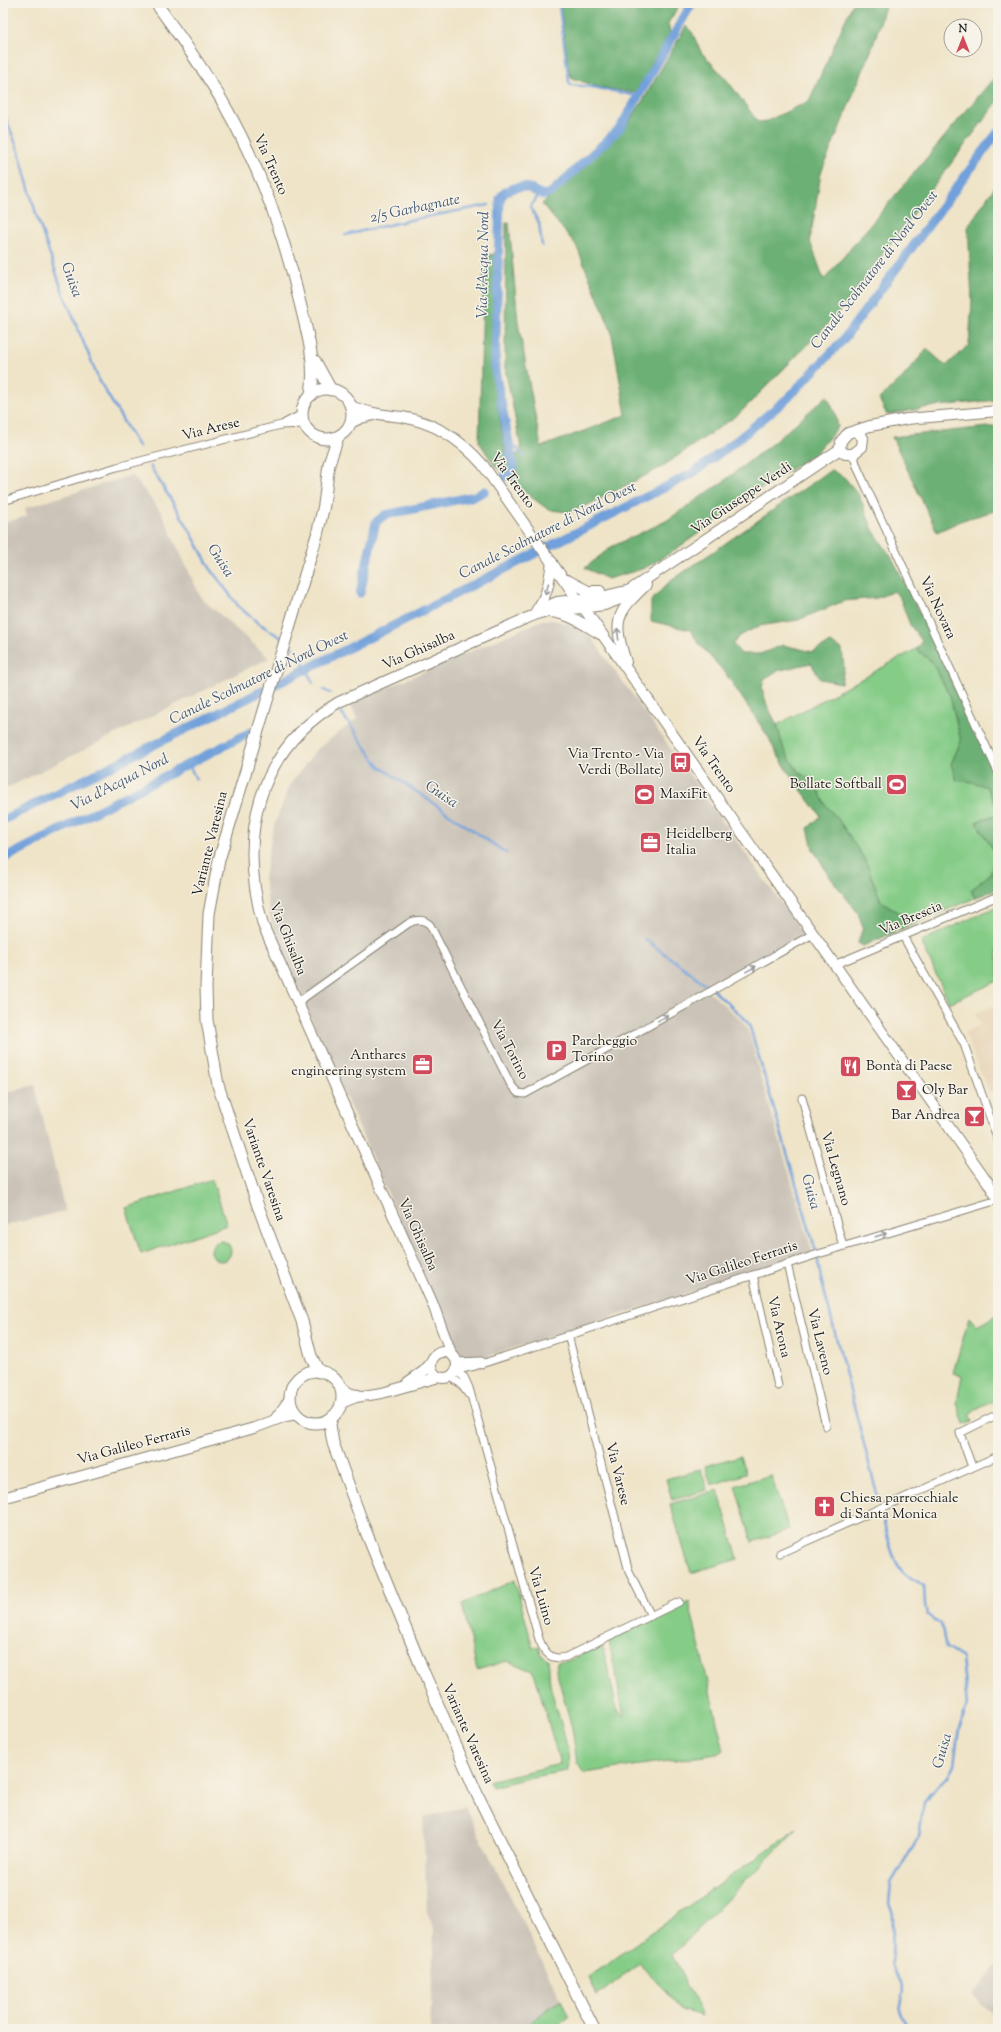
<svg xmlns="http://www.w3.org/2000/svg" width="1001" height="2032" font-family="'Sorts Mill Goudy',serif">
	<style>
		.built { fill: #e7d4b7 }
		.industrial { fill: #cbc3b8 }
		.green { fill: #85cc87; stroke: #507452 }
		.forest { fill: #6cb074; stroke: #446648 }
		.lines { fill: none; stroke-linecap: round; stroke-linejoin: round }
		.stream { stroke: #71a0da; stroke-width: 2.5 }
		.canal { stroke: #71a0da; stroke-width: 9 }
		.street-casing { stroke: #868072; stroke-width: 9 }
		.secondary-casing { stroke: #868072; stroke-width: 12 }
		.primary-casing { stroke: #868072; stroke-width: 13 }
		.street { stroke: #fff; stroke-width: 7 }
		.secondary { stroke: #fff; stroke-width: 10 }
		.primary { stroke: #fff; stroke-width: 11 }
		.oneway { stroke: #999 }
		.labels { text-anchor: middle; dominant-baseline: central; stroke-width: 3; stroke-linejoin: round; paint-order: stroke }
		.street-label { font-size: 14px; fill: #1c1c1c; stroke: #f7f3e8 }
		.poi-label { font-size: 14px; fill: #1c1c1c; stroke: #f7f3e8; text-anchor: start }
		.water-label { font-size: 15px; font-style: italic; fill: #425771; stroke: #f7f3e8 }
	</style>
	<rect width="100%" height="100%" fill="#f7f3e8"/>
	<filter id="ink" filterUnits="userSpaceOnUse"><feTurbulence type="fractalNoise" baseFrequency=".025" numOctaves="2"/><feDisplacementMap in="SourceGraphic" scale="8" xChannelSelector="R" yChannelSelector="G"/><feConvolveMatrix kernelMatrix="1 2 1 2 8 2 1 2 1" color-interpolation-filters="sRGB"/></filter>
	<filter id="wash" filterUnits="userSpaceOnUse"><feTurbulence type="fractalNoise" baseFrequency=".012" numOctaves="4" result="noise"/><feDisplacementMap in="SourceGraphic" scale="16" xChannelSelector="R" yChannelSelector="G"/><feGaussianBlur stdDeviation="0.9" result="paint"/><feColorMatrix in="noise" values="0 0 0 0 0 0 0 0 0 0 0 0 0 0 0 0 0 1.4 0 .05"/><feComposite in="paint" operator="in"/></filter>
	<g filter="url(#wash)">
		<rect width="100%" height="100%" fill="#efe4c8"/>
		<polygon class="built" points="998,1004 998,1088 989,1092 964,1032 980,1025 975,1013"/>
		<g class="industrial">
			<polygon points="132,475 161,512 201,598 269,658 3,790 3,523 27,516 25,508"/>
			<polygon points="543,620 554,620 568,624 590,636 804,935 706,989 743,1022 750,1035 760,1075 813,1254 479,1359 465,1359 456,1348 279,946 270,916 264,878 273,829 290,785 316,750 357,719 350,704"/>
			<polygon points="35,1085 65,1211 3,1226 3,1093"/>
			<polygon points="465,1807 561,1999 522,2029 430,2029 434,1930 427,1912 423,1817"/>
			<polygon points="998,1965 998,2019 971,1995"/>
		</g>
		<g class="green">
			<polygon points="916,649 932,662 950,696 961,741 951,764 972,782 987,787 998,810 998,814 976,822 996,854 990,874 971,890 975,898 911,925 909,919 881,901 865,860 838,819 825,804 814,781 800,773 791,761 783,747 777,725"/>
			<polygon points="998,906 998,981 949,1003 921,941"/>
			<polygon points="212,1179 227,1225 141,1254 126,1208"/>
			<circle cx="221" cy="1251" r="10"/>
			<polygon points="997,1315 998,1399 970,1413 973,1421 964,1424 957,1403 962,1375 953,1373 969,1317 977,1326"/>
			<polygon points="740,1456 746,1474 711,1485 705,1466"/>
			<polygon points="701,1469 707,1490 672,1500 666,1479"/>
			<polygon points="771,1475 789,1530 752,1542 735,1486"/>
			<polygon points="718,1490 738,1559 691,1573 670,1504"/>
			<path d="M515,1580L533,1648L539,1646L541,1654L548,1659C549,1667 549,1675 550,1684C553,1702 575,1757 567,1771L532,1777L492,1787L488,1781L560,1764L535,1675L532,1671L507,1661L477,1670L462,1604Z"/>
			<polygon points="689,1602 723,1747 722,1751 717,1754 584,1773 577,1763 572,1728 556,1670 557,1662 568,1661 602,1644 617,1709 624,1717 609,1641"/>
			<polygon points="798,1828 672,1955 702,2016 681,2010 640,1963 597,1996 589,1977"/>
			<polygon points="561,1999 569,2017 554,2029 522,2029"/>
		</g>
		<g class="forest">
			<polygon points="560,3 681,3 668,23 670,33 636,93 598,87 572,78 569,73"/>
			<polygon points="853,3 886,3 873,46 821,173 810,241 824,280 998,73 998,101 837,315 739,414 660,468 588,505 569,512 549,510 527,494 495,466 479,442 484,256 495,254 492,370 506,456 522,453 505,368 506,223 509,223 518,322 541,447 626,415 611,330 576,245 542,204 624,129 642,102 686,26 692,32 701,52 727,80 758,122 767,121 809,101"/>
			<polygon points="998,182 998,400 929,407 887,415 879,399 903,377 927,349 946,366 969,345 972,301 968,226"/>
			<polygon points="827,396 835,413 838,427 816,453 765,486 675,550 645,568 608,579 585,568 611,547 666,521 724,481 779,438"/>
			<polygon points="998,426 998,510 963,520 937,532 892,437"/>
			<polygon points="831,470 844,477 859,495 873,530 892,558 936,645 998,779 998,804 996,806 987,787 972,782 956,780 951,764 961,741 950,696 932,662 916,649 922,641 910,625 900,598 894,591 877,598 844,601 798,620 759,626 738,637 733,644 741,654 760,654 783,645 813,652 830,643 842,649 844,668 841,683 820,679 811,663 777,671 764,679 762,689 767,705 777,725 783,747 791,761 800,773 814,781 825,804 838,819 865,860 881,901 909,919 911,925 863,946 858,943 863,927 858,913 830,877 813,849 808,828 821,816 793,779 774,749 769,738 726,674 700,645 690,630 651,621 651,601 668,583"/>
			<polygon points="998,814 998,888 975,898 971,890 990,874 996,854 976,822"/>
		</g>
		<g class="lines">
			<g class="stream">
				<polyline points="530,3 533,5 556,4 559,6 569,82 571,85 592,87 638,96"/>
				<polyline points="3,111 19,152 36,214 62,290 99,380 139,448"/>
				<polyline points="540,194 530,207 539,223 542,246"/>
				<polyline points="498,204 500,204"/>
				<polyline points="345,235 410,220 489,205"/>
				<polyline points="508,440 524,456"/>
				<polyline points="504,464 509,445"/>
				<polyline points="150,466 188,527 210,568 239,607 257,622 283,639"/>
				<polyline points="288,643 295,649"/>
				<polyline points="301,659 313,683"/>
				<polyline points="324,690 330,693"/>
				<polyline points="340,711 379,766 506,853"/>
				<polyline points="189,765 196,779"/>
				<polyline points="645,939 712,989 746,1020 750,1027 817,1255 821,1279 878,1498"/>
				<path d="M881,1512C886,1529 891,1558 902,1571C908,1579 918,1579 924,1587L925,1605L927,1614L941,1624L946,1648L962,1658L967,1705L959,1729L954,1764L948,1777L929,1794L924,1802L919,1836L891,1883L889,1903L893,1915L892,1964L894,1971L903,1985L904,1990L900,2011L908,2029"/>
			</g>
			<g class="canal">
				<path d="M504,477L514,469L495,370L500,199C504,189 519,185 529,188C534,190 538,194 544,195L552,192L620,128L692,3"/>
				<polyline points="360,593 376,522 385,515 475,496 485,491"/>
				<polyline points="3,820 381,632 693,473 741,437 788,398 843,340 998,132"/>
				<polyline points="3,859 251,732"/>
			</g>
		</g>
	</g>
	<g filter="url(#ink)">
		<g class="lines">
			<defs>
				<g id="street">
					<polyline points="285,423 302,414"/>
					<polyline points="853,454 858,469 998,772"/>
					<polyline points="3,501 117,467 281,425 304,424"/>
					<polyline points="903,936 931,986"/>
					<polyline points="834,965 998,896"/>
					<polyline points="932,988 964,1044 998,1140"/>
					<path d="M298,1002L409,923C417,919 424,919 430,925L511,1085L518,1093L525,1094L629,1037L813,934"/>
					<polyline points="802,1098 843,1246"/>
					<polyline points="787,1264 826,1426"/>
					<polyline points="753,1275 778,1386"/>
					<polyline points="568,1335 629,1572 651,1616"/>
					<polyline points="457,1362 481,1361"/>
					<polyline points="457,1370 475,1366 815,1255 998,1200"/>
					<path d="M456,1371L464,1377L469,1388L539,1639C544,1652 550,1661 566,1657L679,1602"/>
					<polyline points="451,1377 461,1384 468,1394"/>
					<polyline points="972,1467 960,1433 998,1414"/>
					<polyline points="780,1553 998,1456"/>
				</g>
				<g id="secondary">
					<path d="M350,406C368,413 383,415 402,417C434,422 462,441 483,465L987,1181L998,1199"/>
					<polyline points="350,423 361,418 374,415"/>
					<polyline points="857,432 863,438 862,447 853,454 845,454 840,449 841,441 848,433 870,426 907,419 998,411"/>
					<polyline points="567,580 588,591 600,591"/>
					<path d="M536,611C548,595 549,581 552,562"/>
					<polyline points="537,611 557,602 601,597 630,590 840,449"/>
					<polyline points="557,611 604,605 631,595"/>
					<path d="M626,662C613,621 615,614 646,585"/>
					<circle cx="444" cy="1365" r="13"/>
					<path d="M451,1353L432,1302L263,925C238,836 256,751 339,702L527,618C533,616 540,612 545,612C566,611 583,624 600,634"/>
					<polyline points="408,1382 424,1371 431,1363"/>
					<polyline points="340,1387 351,1394 358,1395"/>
					<polyline points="341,1403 356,1397 382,1393 439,1377"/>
					<polyline points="276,1418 290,1399"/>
					<polyline points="3,1498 254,1428 286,1416 297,1414"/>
				</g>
				<g id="primary">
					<path d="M156,3C180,37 205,70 225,106C260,168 284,234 300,303C308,336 316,361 311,395"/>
					<polyline points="315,361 331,390"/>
					<circle cx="327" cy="414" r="25"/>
					<circle cx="316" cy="1397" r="26"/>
					<polyline points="319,1372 311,1356 302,1321 258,1206 218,1085 207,1020 206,987 209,914 219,860 317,535 324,505 329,464 338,437"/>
					<polyline points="332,1417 330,1425 333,1443 364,1527 421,1666 477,1794 594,2029"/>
				</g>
			</defs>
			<use href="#street" class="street-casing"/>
			<use href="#secondary" class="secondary-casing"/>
			<use href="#primary" class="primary-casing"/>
			<use href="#street" class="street"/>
			<use href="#secondary" class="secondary"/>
			<use href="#primary" class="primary"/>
		</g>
		<defs><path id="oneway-shaft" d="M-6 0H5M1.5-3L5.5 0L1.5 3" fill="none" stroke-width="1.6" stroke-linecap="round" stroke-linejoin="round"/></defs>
		<g class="oneway">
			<use href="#oneway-shaft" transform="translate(547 589) rotate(103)"/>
			<use href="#oneway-shaft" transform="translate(618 634) rotate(-96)"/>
			<use href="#oneway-shaft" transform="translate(751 969) rotate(-29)"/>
			<use href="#oneway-shaft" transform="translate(663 1018) rotate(-29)"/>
			<use href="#oneway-shaft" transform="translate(881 1235) rotate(-17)"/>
		</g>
	</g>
	<defs>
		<symbol id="bus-square" viewBox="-11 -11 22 22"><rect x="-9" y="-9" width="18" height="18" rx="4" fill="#d1495b" stroke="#f7f3e8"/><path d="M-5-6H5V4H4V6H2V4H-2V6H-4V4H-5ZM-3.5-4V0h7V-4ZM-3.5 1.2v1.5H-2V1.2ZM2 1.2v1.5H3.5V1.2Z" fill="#fff"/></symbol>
		<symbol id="stadium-square" viewBox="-11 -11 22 22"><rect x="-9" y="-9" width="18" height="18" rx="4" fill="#d1495b" stroke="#f7f3e8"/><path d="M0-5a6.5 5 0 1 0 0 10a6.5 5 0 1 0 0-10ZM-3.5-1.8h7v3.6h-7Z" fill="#fff"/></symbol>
		<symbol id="office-square" viewBox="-11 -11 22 22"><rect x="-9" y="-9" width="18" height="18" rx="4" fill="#d1495b" stroke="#f7f3e8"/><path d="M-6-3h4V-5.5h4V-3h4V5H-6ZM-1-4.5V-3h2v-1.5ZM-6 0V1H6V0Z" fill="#fff"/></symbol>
		<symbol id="parking-square" viewBox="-11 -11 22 22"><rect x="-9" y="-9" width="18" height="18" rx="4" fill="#d1495b" stroke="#f7f3e8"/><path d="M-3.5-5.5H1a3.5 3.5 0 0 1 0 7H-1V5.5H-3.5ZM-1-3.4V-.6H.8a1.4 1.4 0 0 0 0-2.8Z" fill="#fff"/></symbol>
		<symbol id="restaurant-square" viewBox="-11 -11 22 22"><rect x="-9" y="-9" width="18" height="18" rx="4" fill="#d1495b" stroke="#f7f3e8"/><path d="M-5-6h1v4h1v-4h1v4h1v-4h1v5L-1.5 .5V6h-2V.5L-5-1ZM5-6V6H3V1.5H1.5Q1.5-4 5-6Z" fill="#fff"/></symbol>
		<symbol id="bar-square" viewBox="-11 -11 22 22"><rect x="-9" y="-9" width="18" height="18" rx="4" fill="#d1495b" stroke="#f7f3e8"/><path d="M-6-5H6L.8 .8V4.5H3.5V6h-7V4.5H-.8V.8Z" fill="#fff"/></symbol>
		<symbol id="church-square" viewBox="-11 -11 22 22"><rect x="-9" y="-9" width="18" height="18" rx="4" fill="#d1495b" stroke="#f7f3e8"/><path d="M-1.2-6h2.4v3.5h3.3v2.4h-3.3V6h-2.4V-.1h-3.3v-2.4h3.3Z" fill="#fff"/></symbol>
	</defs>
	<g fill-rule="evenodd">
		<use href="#bus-square" x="668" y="750" width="25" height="25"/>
		<use href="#stadium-square" x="884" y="772" width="25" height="25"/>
		<use href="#stadium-square" x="632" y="782" width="25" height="25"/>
		<use href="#office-square" x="638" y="830" width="25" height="25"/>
		<use href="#parking-square" x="544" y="1038" width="25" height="25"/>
		<use href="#office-square" x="410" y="1052" width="25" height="25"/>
		<use href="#restaurant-square" x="838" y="1054" width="25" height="25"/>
		<use href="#bar-square" x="894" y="1078" width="25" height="25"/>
		<use href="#bar-square" x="962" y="1104" width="25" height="25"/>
		<use href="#church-square" x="812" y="1494" width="25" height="25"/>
	</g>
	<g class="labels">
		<g class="street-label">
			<text transform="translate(270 165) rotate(66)">Via Trento</text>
			<text transform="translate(211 430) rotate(-14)">Via Arese</text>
			<text transform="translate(512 481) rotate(54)">Via Trento</text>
			<text transform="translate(742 499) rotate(-34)">Via Giuseppe Verdi</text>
			<text transform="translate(937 608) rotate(65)">Via Novara</text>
			<text transform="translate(419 651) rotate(-24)">Via Ghisalba</text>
			<text transform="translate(713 765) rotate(55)">Via Trento</text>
			<text transform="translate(211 844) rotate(-76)">Variante Varesina</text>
			<text transform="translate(911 919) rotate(-23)">Via Brescia</text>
			<text transform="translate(287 939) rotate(68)">Via Ghisalba</text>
			<text transform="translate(509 1050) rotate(62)">Via Torino</text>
			<text transform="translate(835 1169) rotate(74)">Via Legnano</text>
			<text transform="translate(263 1170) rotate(71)">Variante Varesina</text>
			<text transform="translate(417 1235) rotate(66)">Via Ghisalba</text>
			<text transform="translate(742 1264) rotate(-18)">Via Galileo Ferraris</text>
			<text transform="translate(778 1327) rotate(77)">Via Arona</text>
			<text transform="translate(819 1342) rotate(76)">Via Laveno</text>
			<text transform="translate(134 1446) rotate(-15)">Via Galileo Ferraris</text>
			<text transform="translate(617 1474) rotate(76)">Via Varese</text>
			<text transform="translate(540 1596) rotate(74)">Via Luino</text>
			<text transform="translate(467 1734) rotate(66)">Variante Varesina</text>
		</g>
		<g class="poi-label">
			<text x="664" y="755" text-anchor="end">Via Trento - Via<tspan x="664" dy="16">Verdi (Bollate)</tspan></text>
			<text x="882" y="785" text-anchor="end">Bollate Softball</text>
			<text x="660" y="795">MaxiFit</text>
			<text x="666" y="835">Heidelberg<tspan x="666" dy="16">Italia</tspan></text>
			<text x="572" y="1042">Parcheggio<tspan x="572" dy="16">Torino</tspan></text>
			<text x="406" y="1056" text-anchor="end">Anthares<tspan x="406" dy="16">engineering system</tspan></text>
			<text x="866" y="1067">Bontà di Paese</text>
			<text x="922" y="1091">Oly Bar</text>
			<text x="960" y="1116" text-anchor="end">Bar Andrea</text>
			<text x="840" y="1499">Chiesa parrocchiale<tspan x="840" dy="16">di Santa Monica</tspan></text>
		</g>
		<g class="water-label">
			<text transform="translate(415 209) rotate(-12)">2/5 Garbagnate</text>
			<text transform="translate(484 265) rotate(-89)">Via d'Acqua Nord</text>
			<text transform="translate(875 270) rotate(-52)">Canale Scolmatore di Nord Ovest</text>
			<text transform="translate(71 280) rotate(70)">Guisa</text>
			<text transform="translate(548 531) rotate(-27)">Canale Scolmatore di Nord Ovest</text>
			<text transform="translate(220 561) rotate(57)">Guisa</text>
			<text transform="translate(259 678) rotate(-26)">Canale Scolmatore di Nord Ovest</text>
			<text transform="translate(120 783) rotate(-27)">Via d'Acqua Nord</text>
			<text transform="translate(441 795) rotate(34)">Guisa</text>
			<text transform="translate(810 1192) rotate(74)">Guisa</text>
			<text transform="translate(943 1751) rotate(-74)">Guisa</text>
		</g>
	</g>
	<rect width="1001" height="2032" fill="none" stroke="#f7f3e8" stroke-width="16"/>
	<g transform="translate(963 38)"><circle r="19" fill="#f7f3e8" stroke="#9f9d96"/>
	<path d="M0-3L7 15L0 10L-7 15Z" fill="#d1495b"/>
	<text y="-6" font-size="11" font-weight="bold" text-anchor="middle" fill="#1c1c1c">N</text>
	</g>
</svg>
